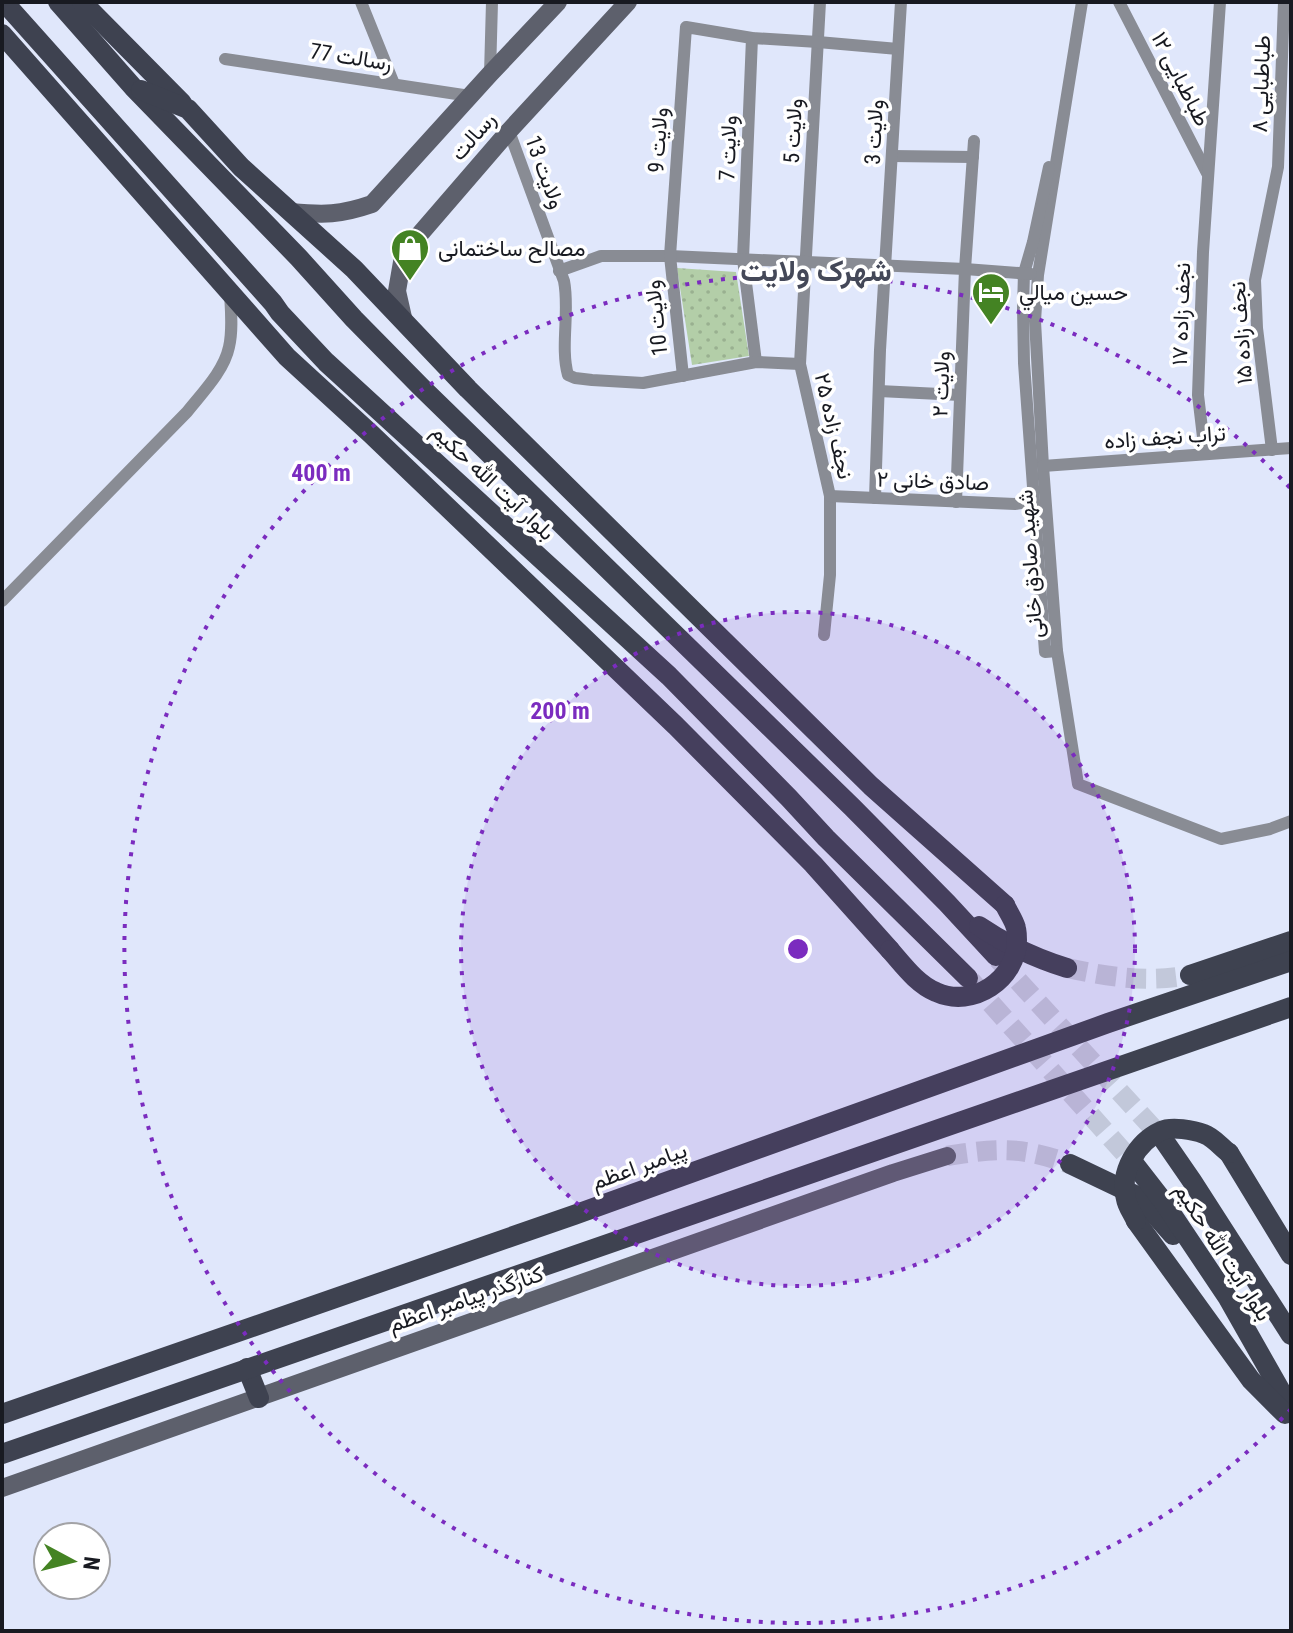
<svg xmlns="http://www.w3.org/2000/svg" width="1293" height="1633" font-family="'Roboto Condensed',Vazirmatn,sans-serif">
	<style>
		.park { fill: url(#park-dots) }
		.lines { fill: none; stroke-linecap: round; stroke-linejoin: round }
		.primary-tunnel { stroke: #c2c8da; stroke-width: 20; stroke-dasharray: 20 10; stroke-linecap: butt }
		.minor { stroke: #898c94; stroke-width: 12 }
		.secondary { stroke: #5d606c; stroke-width: 18 }
		.primary { stroke: #3e4250; stroke-width: 20 }
		.primary-bridge { stroke: #3e4250; stroke-width: 20 }
		.ring { fill: none; stroke: #7b2cbf; stroke-width: 4; stroke-dasharray: 4 8 }
		.labels { text-anchor: middle; dominant-baseline: central; stroke-width: 7; stroke-linejoin: round; paint-order: stroke }
		.street-label { font-size: 22px; fill: #181a21; stroke: #fff }
		.poi-label { font-size: 22px; fill: #181a21; stroke: #fff; text-anchor: start }
		.district-label { font-size: 30px; font-weight: bold; fill: #444858; stroke: #fff }
		.centre { fill: #7b2cbf; stroke: #fff; stroke-width: 4 }
		.ring-label { font-size: 24px; text-anchor: middle; font-weight: bold; fill: #7b2cbf; stroke: #fff; stroke-width: 7; stroke-linejoin: round; paint-order: stroke }
	</style>
	<defs>
		<pattern id="park-dots" width="8" height="8" patternUnits="userSpaceOnUse" patternTransform="scale(2)"><rect width="8" height="8" fill="#b3cea8"/><path d="M2 2h.1M6 6h.1" fill="none" stroke="#99b090" stroke-width="1.8" stroke-linecap="round"/></pattern>
	</defs>
	<rect width="100%" height="100%" fill="#e0e7fb"/>
	<polygon class="park" points="677,268 736,272 749,356 692,365"/>
	<g class="lines">
		<g class="primary-tunnel">
			<polyline points="998,959 1163,1139"/>
			<path d="M1067,968C1110,977 1146,983 1190,975"/>
			<polyline points="971,981 1135,1165"/>
			<path d="M947,1156C998,1148 1020,1146 1070,1164"/>
		</g>
		<g class="minor">
			<polyline points="361,2 394,84"/>
			<polyline points="820,2 800,364 830,496 830,575 824,635"/>
			<polyline points="1082,2 1038,275 1035,321 1043,466 1057,651 1078,784 1221,839 1270,829 1291,821"/>
			<polyline points="1119,2 1207,173"/>
			<polyline points="752,38 743,259 756,362"/>
			<polyline points="225,59 470,96"/>
			<polyline points="490,74 492,2"/>
			<path d="M509,131L564,281C570,311 560,347 568,375L575,378L592,380L643,383L756,362L800,364"/>
			<polyline points="892,156 973,157"/>
			<polyline points="1049,167 1033,242 1024,273 1023,308 1024,363 1045,652 1057,651"/>
			<polyline points="559,271 601,256 670,256 965,269 1031,274"/>
			<polyline points="683,376 670,256 686,27 752,38 818,42 898,49"/>
			<polyline points="879,391 960,395"/>
			<polyline points="1272,450 1257,328 1255,280 1278,167 1284,2"/>
			<polyline points="1205,454 1198,395 1203,252 1220,2"/>
			<polyline points="1043,466 1291,448"/>
			<polyline points="830,496 1015,504 1033,501"/>
			<polyline points="875,498 880,350 901,2"/>
			<polyline points="956,502 965,269 974,141"/>
			<path d="M2,601L187,412C202,393 224,371 229,347C233,330 231,311 230,294"/>
		</g>
		<g class="secondary">
			<path d="M291,212C324,215 340,215 372,204L490,74L558,2"/>
			<polyline points="404,322 397,291 402,262 420,234 509,131 628,2"/>
			<polyline points="2,1488 893,1173 947,1156"/>
		</g>
		<g class="primary">
			<polyline points="4,2 273,303 280,313 326,362 669,676 789,798 826,838 968,978"/>
			<polyline points="58,2 133,87 299,258 354,319 421,387 852,807 947,903 996,956"/>
			<polyline points="82,2 182,103"/>
			<polyline points="2,34 287,357 371,434 676,726 813,864 890,950"/>
			<polyline points="141,90 188,109 241,167 354,269 468,389 871,786 1005,905"/>
			<path d="M979,926C1007,945 1035,958 1067,968"/>
			<polyline points="1190,975 1291,941"/>
			<polyline points="1163,1139 1192,1181 1291,1335"/>
			<polyline points="1229,1153 1291,1255"/>
			<polyline points="1070,1164 1135,1195 1150,1209 1173,1235"/>
			<polyline points="1135,1165 1163,1201 1228,1298 1291,1409"/>
			<polyline points="1136,1221 1251,1380 1285,1414"/>
			<polyline points="247,1368 259,1398"/>
			<polyline points="2,1414 574,1215 1108,1023 1291,961"/>
			<polyline points="2,1454 1291,1007"/>
		</g>
		<g class="primary-bridge">
			<path d="M890,950C904,966 917,984 936,992C973,1009 1017,979 1017,940C1017,939 1017,929 1016,928C1014,920 1008,912 1005,905"/>
			<path d="M1136,1221C1133,1214 1127,1206 1126,1199C1119,1172 1137,1142 1161,1131C1171,1126 1194,1130 1204,1134C1213,1137 1221,1147 1229,1153"/>
		</g>
	</g>
	<circle cx="798" cy="949" r="337" fill="#7b2cbf" fill-opacity=".12"/>
	<g class="ring">
		<circle cx="798" cy="949" r="337"/>
		<path d="M1291 1409A674 674 0 1 1 1291 489"/>
	</g>
	<defs>
		<symbol id="shop-pin" viewBox="-11 -11 22 30"><path d="M0 17L-7.5 6A9.5 9.5 0 1 1 7.5 6Z" fill="#448323" stroke="#fff"/><path d="M-5-2.5h2.3a2.7 3.5 0 0 1 5.4 0H5L5.5 6h-11ZM-1.5-2.5h3a1.5 2.3 0 0 0-3 0Z" fill="#fff"/></symbol>
		<symbol id="hotel-pin" viewBox="-11 -11 22 30"><path d="M0 17L-7.5 6A9.5 9.5 0 1 1 7.5 6Z" fill="#448323" stroke="#fff"/><path d="M-6-4.5h1.5V1H6V5H4.5V3h-9V5H-6ZM-4 0a1.8 1.8 0 1 1 3.6 0ZM.5 0V-2.5h3Q6-2.5 6 0Z" fill="#fff"/></symbol>
	</defs>
	<g fill-rule="evenodd">
		<use href="#shop-pin" x="388" y="226" width="44" height="60"/>
		<use href="#hotel-pin" x="969" y="270" width="44" height="60"/>
	</g>
	<g class="labels">
		<g class="street-label">
			<text transform="translate(351 57) rotate(9)">رسالت 77</text>
			<text transform="translate(1181 79) rotate(63)">طباطبایی ۱۲</text>
			<text transform="translate(1261 84) rotate(-88)">طباطبایی ۸</text>
			<text transform="translate(793 131) rotate(-87)">ولایت 5</text>
			<text transform="translate(874 132) rotate(-87)">ولایت 3</text>
			<text transform="translate(473 136) rotate(-49)">رسالت</text>
			<text transform="translate(658 140) rotate(-86)">ولایت 9</text>
			<text transform="translate(728 148) rotate(-88)">ولایت 7</text>
			<text transform="translate(545 172) rotate(70)">ولایت 13</text>
			<text transform="translate(1181 314) rotate(-88)">نجف زاده ۱۷</text>
			<text transform="translate(656 318) rotate(-96)">ولایت 10</text>
			<text transform="translate(1241 333) rotate(-94)">نجف زاده ۱۵</text>
			<text transform="translate(941 384) rotate(-88)">ولایت ۲</text>
			<text transform="translate(834 426) rotate(77)">نجف زاده ۲۵</text>
			<text transform="translate(1165 437) rotate(-4)">تراب نجف زاده</text>
			<text transform="translate(933 481) rotate(2)">صادق خانی ۲</text>
			<text transform="translate(493 482) rotate(43)">بلوار آیت الله حکیم</text>
			<text transform="translate(1030 564) rotate(-94)">شهید صادق خانی</text>
			<text transform="translate(639 1166) rotate(-20)">پیامبر اعظم</text>
			<text transform="translate(1223 1252) rotate(57)">بلوار آیت الله حکیم</text>
			<text transform="translate(466 1299) rotate(-19)">کنارگذر پیامبر اعظم</text>
		</g>
		<g class="poi-label">
			<text x="438" y="248">مصالح ساختمانی</text>
			<text x="1019" y="292">حسين ميالي</text>
		</g>
		<g class="district-label">
			<text x="816" y="270">شهرک ولایت</text>
		</g>
	</g>
	<circle cx="798" cy="949" r="12" class="centre"/>
	<g class="ring-label">
		<text x="321" y="481">400 m</text>
		<text x="560" y="719">200 m</text>
	</g>
	<rect width="1293" height="1633" fill="none" stroke="#181a21" stroke-width="8"/>
	<g transform="translate(72 1561) rotate(97)"><circle r="38" fill="#ffffff" stroke="#a3a3a6" stroke-width="2"/>
	<path d="M0-6L14 30L0 20L-14 30Z" fill="#448323"/>
	<text y="-12" font-size="22" font-weight="bold" text-anchor="middle" fill="#181a21">N</text>
	</g>
</svg>
